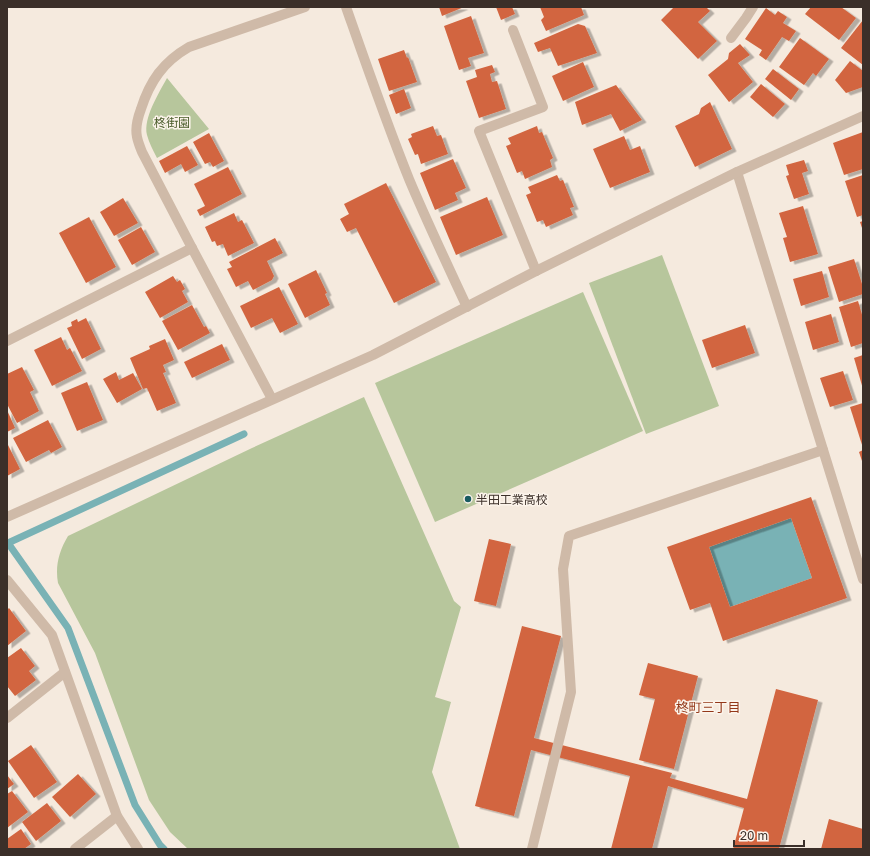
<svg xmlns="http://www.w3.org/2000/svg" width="870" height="856" font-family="'Golos Text','Noto Sans JP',sans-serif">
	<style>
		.green { fill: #b7c69c }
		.water { fill: #79b2b5 }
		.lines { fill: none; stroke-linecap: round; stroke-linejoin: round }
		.stream { stroke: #79b2b5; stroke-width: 7 }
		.building { fill: #d2653f; fill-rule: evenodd; filter: url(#shadow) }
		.lane { stroke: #cfbaa8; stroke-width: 10 }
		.street { stroke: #cfbaa8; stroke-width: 10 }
		.poi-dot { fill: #195b61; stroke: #fcf4eb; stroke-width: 1.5 }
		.labels { text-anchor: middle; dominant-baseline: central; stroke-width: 3; stroke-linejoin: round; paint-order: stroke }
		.park-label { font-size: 12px; fill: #495c2a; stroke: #fcf4eb }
		.poi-label { font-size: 12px; fill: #3b2f29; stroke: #fcf4eb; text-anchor: start }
		.neighbourhood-label { font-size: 13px; fill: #933819; stroke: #fcf4eb }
	</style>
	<defs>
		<filter id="shadow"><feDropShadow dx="4.5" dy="2.5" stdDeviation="0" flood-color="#0004"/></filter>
	</defs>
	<rect width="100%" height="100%" fill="#f5eade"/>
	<g class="green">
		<path d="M167,78L209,129L157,158C153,150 149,143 147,135C143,118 159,93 167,78Z"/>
		<polygon points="662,255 719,406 646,434 589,283"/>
		<polygon points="583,292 643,431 435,522 375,383"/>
		<path d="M364,397L454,601L461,607L435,697L451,702L432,772L460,849H188L170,832L149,800L95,653L58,583C55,566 59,551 68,536L252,448Z"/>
	</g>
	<polygon class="water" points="791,518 812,578 730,607 709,547"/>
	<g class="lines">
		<polyline class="stream" points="164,849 160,845 135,805 68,628 8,543 244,434"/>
	</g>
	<g class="building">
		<polygon points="439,7 464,7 442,16"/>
		<polygon points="496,7 512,7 515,14 501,20"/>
		<polygon points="540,7 581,7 584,15 546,31 541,20 544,17"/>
		<polygon points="674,7 706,7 710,11 698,22 717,41 698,59 661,20"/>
		<polygon points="811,7 841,7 856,18 839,40 805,14"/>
		<polygon points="766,8 775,15 778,11 787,17 783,23 796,31 789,41 782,37 766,60 759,55 762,50 745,39"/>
		<polygon points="471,16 484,53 468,58 471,66 459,70 444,26"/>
		<polygon points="863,20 863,65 841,48"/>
		<polygon points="578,24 585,26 597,53 558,66 550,48 538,52 534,43"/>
		<polygon points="800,38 829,59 816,76 813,73 804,85 779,67"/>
		<polygon points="740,44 750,55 738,63 753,82 729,102 708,75 728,59 729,53"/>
		<polygon points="404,50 407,58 408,57 417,82 389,91 378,59"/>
		<polygon points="850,61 863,71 863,87 846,93 835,80"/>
		<polygon points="583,62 594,87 563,101 552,76"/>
		<polygon points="492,65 495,72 490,74 492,82 497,81 506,109 479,118 466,81 477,77 475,70"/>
		<polygon points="773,69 799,89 791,100 765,79"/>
		<polygon points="761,84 785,104 773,117 750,97"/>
		<polygon points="616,85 642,120 620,131 611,114 582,125 575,102"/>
		<polygon points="404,89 411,108 396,114 389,95"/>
		<polygon points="710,102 732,149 695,167 675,126 699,114 701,108"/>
		<polygon points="433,126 437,136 441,135 448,154 421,164 418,154 415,155 408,139 412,137 411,134"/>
		<polygon points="537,126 539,133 542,132 553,158 550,160 552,167 525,179 522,171 517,173 506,146 511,144 508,138"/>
		<polygon points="863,132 863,169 844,175 833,143"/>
		<polygon points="209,133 224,161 213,167 210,162 205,164 193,142"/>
		<polygon points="624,136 630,150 640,146 650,172 610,188 593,149"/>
		<polygon points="187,146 198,165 185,172 181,164 165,173 159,161"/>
		<polygon points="453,159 466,188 455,193 458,200 435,210 420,173"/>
		<polygon points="804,160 808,171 802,173 809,194 794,199 786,176 789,175 786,165"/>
		<polygon points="228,167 242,194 200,216 197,210 205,206 194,184"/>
		<polygon points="557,175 560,181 563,180 574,207 570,208 573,215 546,227 543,220 537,222 526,195 531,193 528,187"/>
		<polygon points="863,175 863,215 857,217 845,181"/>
		<polygon points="386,183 436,282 394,303 356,228 347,232 340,219 349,214 344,204"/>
		<polygon points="487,197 503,235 456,255 440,217"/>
		<polygon points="123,198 138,223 114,236 100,212"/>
		<polygon points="803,206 818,254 790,262 783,238 787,237 779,213"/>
		<polygon points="234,213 238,222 242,220 254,243 228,256 223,244 217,246 215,241 212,242 205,227"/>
		<polygon points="89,217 116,267 86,283 59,233"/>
		<polygon points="863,221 863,231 860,222"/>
		<polygon points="141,227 155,252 132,265 118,240"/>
		<polygon points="275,238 283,253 267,261 274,276 272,280 253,290 248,281 236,287 227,269 232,267 229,262"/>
		<polygon points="854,259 863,287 863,294 839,302 828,267"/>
		<polygon points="316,270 327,293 325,294 330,305 305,318 288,284"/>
		<polygon points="822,271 829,297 801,306 793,279"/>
		<polygon points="173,276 177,282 180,280 185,289 182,291 188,302 160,318 145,292"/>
		<polygon points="279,287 298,324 280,333 272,318 251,328 240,306"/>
		<polygon points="858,301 863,318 863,343 851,347 839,307"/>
		<polygon points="192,305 204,327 206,326 210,333 178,350 162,321"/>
		<polygon points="831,314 839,342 813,350 805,322"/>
		<polygon points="86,318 101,349 82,359 67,328 72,326 71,322 77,319 78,322"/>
		<polygon points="745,325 755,353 712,368 702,340"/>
		<polygon points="61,337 67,350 70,348 82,371 52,386 34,350"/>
		<polygon points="165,339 174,360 163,365 166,372 163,373 176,403 157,411 147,388 143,389 130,358 150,349 149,346"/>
		<polygon points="222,344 230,360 192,378 184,362"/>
		<polygon points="863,355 863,389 854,358"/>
		<polygon points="22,367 34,390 30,392 39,411 17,423 7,404 7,374"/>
		<polygon points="843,371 853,400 830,407 820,378"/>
		<polygon points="116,372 119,380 133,373 142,389 117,403 103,379"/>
		<polygon points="87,382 103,420 77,431 61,393"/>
		<polygon points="863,403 863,448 850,407"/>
		<polygon points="7,410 15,428 7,432"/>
		<polygon points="48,420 62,447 51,453 49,450 26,462 13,438"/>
		<polygon points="7,443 20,469 7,476"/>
		<polygon points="863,450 863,464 859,452"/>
		<path d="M811,497L847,598L723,641L710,603L690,610L667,547ZM791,518L812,578L730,607L709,547Z"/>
		<polygon points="489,539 511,544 496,606 474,601"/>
		<polygon points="9,608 26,631 7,646 7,610"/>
		<polygon points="522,626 561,636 534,738 672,773 670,778 747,799 776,689 818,700 779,849 733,849 744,808 668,786 652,849 611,849 630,776 531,750 514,816 475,806"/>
		<polygon points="21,648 35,666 29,671 36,680 15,696 7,686 7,658"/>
		<polygon points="648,663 698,676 674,769 639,760 655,699 639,695"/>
		<polygon points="31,745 57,782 34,798 8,761"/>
		<polygon points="78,774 96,794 70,817 52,797"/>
		<polygon points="7,775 14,784 7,789"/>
		<polygon points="12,791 28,812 7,828 7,794"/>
		<polygon points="47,803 61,821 36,841 22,822"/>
		<polygon points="829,819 863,829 863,849 821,849"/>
		<polygon points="21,829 31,844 24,849 7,849 7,839"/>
	</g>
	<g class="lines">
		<polyline class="lane" points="532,849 571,692 563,569 569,536 823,450"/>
		<g class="street">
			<path d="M346,7C366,64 386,122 409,179C427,222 447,264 467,307"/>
			<polyline points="513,30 543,107 479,131 536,271"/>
			<polyline points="731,38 746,18 753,7"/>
			<polyline points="737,172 863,579"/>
			<polyline points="7,341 192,248"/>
			<path d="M272,399L192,248L142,152C140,147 138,142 137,137C135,128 138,117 141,109C150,81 163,62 189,47L305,7"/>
			<polyline points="7,517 373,355 536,271 737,172 863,116"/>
			<polyline points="7,580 52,635 117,816 138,849"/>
			<polyline points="7,718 65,672"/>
			<polyline points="75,849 117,816"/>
		</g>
	</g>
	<circle class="poi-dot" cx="468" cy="499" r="4"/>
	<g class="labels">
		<g class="park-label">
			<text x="172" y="122">柊街園</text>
		</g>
		<g class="poi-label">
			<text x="476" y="499">半田工業高校</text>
		</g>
		<g class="neighbourhood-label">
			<text x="708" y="707">柊町三丁目</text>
		</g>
	</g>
	<rect width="870" height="856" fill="none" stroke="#3b2f29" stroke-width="16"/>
	<path d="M734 840v6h70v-6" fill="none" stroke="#3b2f29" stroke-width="2"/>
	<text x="740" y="840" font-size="12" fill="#3b2f29" stroke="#fcf4eb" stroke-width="3" paint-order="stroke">20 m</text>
</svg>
